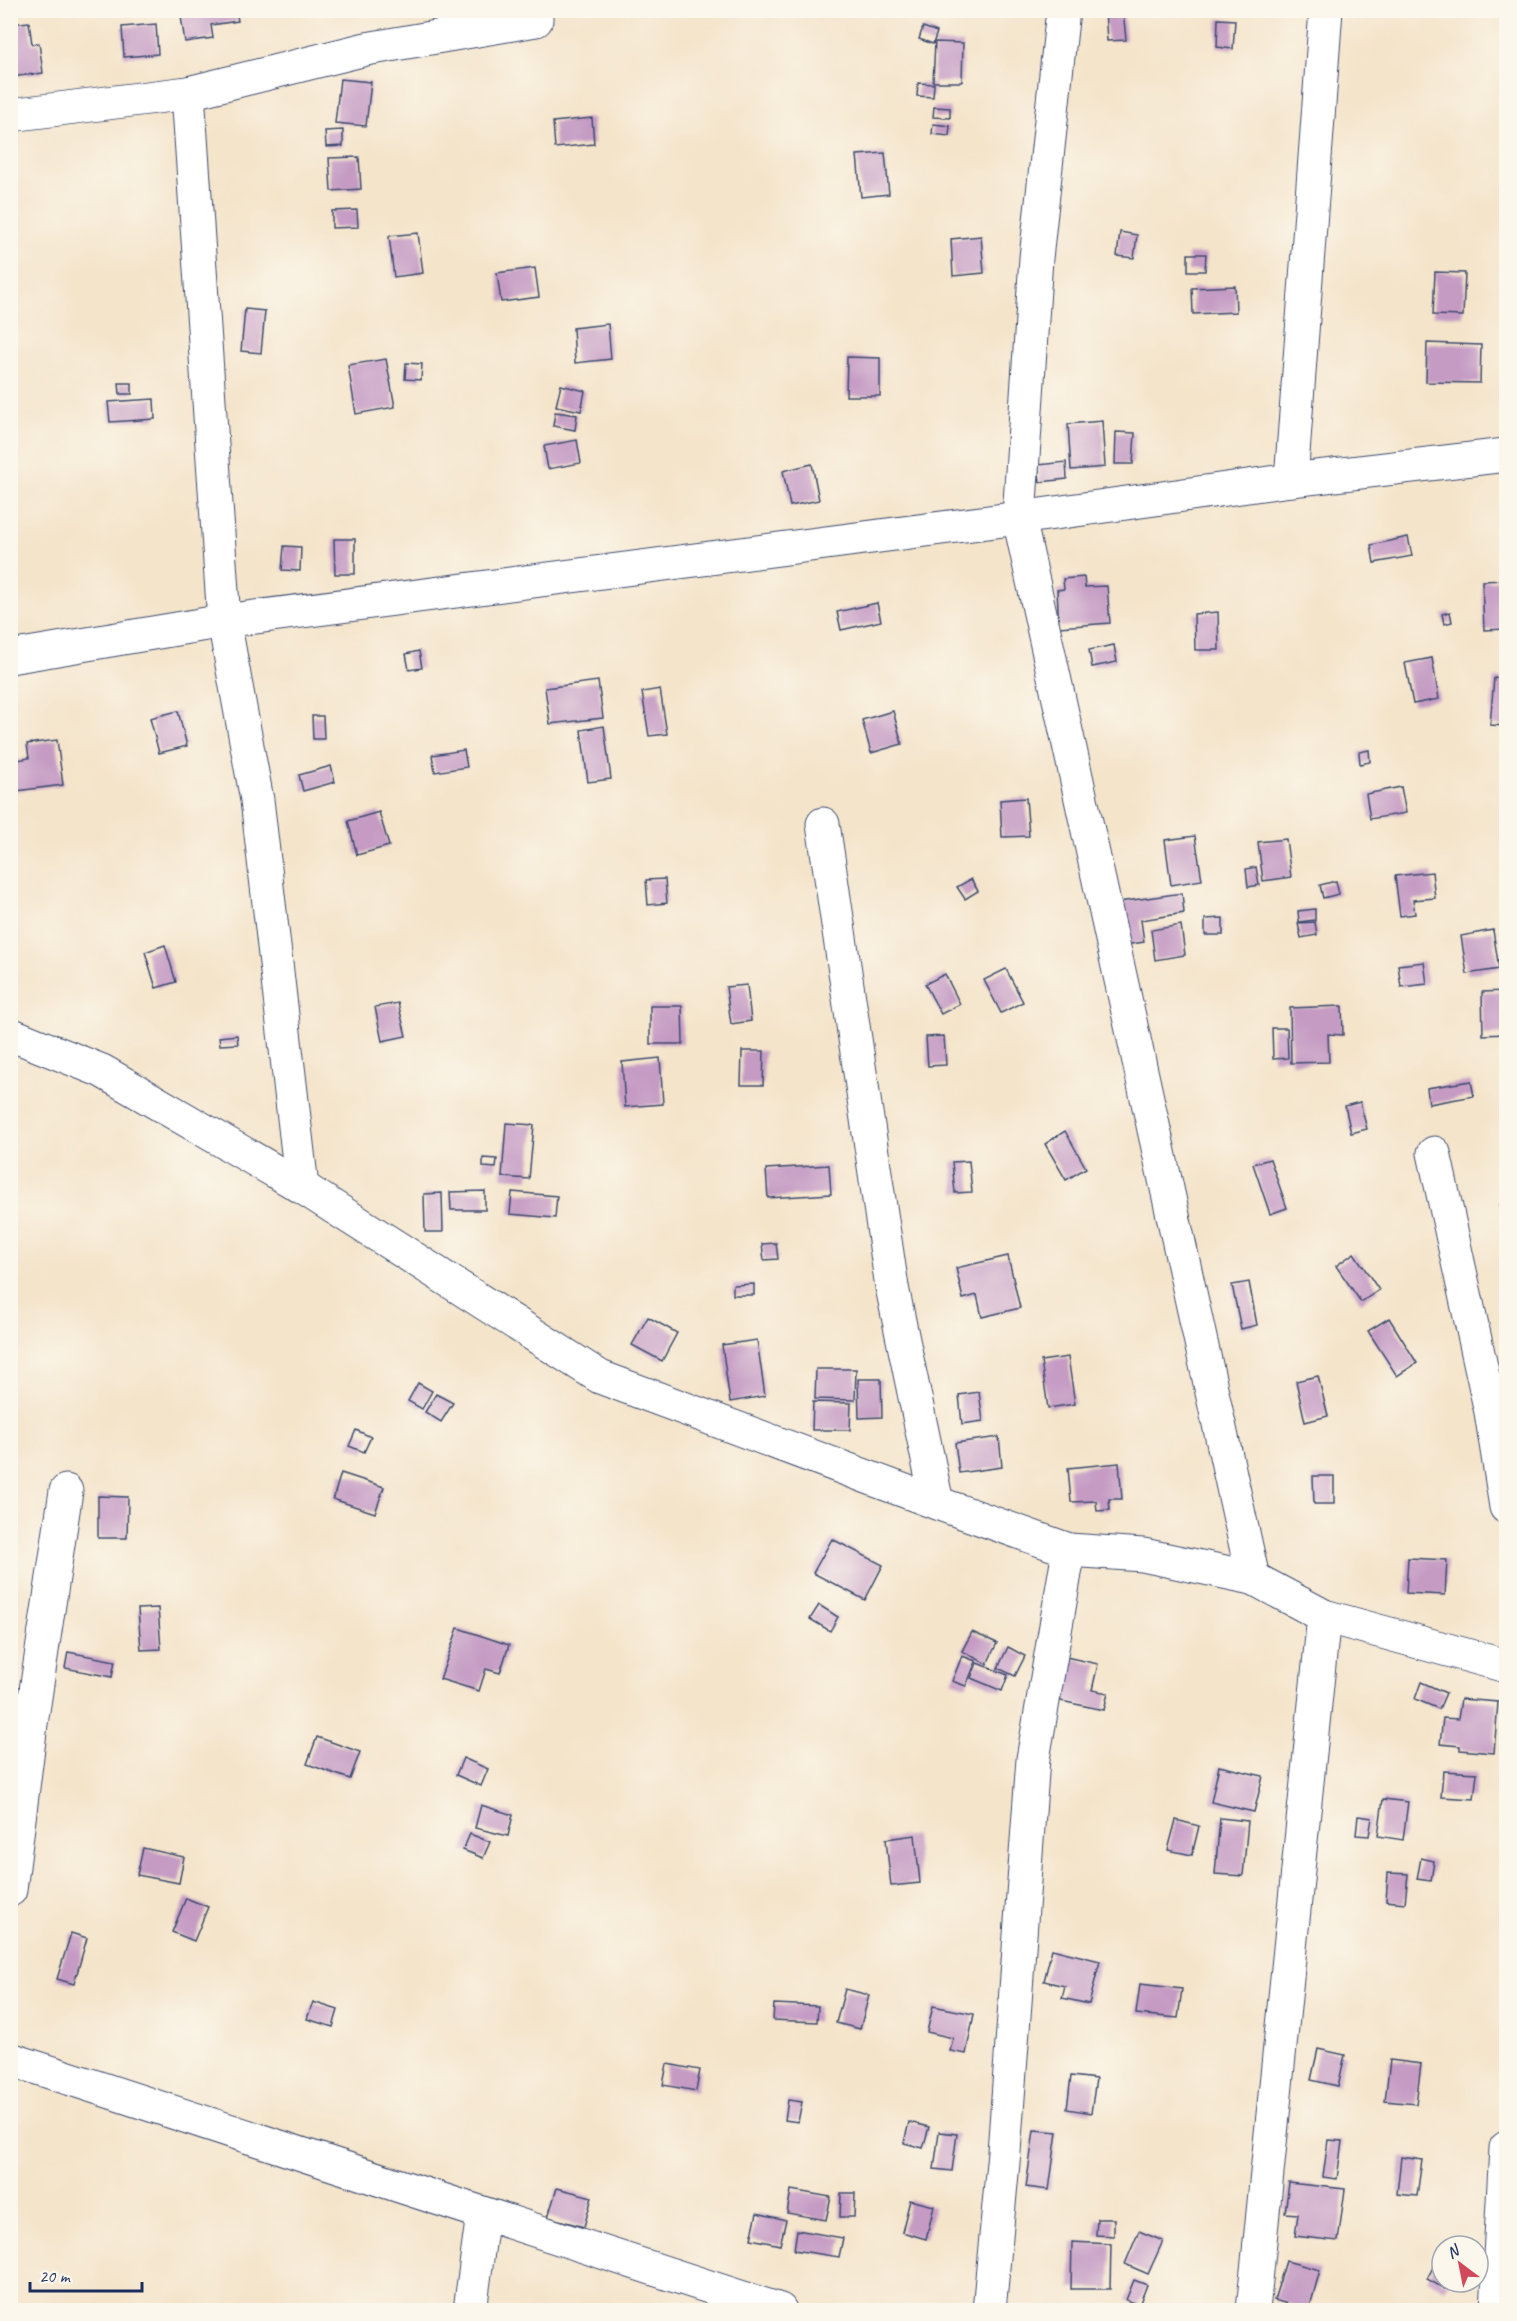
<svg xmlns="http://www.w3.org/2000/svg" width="1517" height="2321" font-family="Caveat,sans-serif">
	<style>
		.building { fill: #c59bc4 }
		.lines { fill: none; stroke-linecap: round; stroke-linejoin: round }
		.minor-casing { stroke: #3c4a6e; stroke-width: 35 }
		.minor { stroke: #fff; stroke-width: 33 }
	</style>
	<rect width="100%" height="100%" fill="#fbf7ec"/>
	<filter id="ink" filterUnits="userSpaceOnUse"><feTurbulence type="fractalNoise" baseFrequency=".0167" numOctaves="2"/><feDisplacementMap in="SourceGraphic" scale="12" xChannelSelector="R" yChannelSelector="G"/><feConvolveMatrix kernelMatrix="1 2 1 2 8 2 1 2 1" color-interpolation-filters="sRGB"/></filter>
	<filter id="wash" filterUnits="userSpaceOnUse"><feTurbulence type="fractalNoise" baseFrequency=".008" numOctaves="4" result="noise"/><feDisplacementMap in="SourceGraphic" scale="24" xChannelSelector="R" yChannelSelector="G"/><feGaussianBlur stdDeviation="1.35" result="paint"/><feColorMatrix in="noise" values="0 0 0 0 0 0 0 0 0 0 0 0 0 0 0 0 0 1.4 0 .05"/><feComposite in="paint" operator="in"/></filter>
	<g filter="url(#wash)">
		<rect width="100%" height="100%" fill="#f4e4ca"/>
		<g id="blocks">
			<g class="building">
				<polygon points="180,10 236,10 238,21 211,25 213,38 185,42"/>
				<polygon points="1105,10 1123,10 1126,40 1107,41"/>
				<polygon points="1218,19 1235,20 1233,49 1217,47"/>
				<polygon points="29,22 32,44 39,43 43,73 10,77 10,24"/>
				<polygon points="156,24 158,54 124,57 122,27"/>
				<polygon points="923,27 937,32 933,44 919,39"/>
				<polygon points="935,42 963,43 962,82 933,82"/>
				<polygon points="340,79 371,82 366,126 335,123"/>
				<polygon points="918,83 934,84 933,97 917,96"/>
				<polygon points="934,107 950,108 950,118 933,117"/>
				<polygon points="592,118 594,144 555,148 553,122"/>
				<polygon points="933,124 950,126 949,136 932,134"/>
				<polygon points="343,130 343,146 326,147 325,131"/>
				<polygon points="885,153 889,194 861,197 857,155"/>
				<polygon points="359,157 361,189 331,191 329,158"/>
				<polygon points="357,210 358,227 332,228 332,211"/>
				<polygon points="1120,232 1137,235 1134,258 1117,256"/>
				<polygon points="418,233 423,273 394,277 389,236"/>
				<polygon points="981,236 984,273 953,276 951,239"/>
				<polygon points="1188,254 1206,254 1205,271 1188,271"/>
				<polygon points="535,268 539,297 501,302 497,273"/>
				<polygon points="1435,272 1465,273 1463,316 1433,315"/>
				<polygon points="1235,286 1236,312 1193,314 1192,288"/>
				<polygon points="245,309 265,311 261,353 241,351"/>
				<polygon points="608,324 611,359 575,363 573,328"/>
				<polygon points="1427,343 1481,345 1480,383 1426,382"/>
				<polygon points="847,357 880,358 880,396 846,396"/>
				<polygon points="386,359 395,407 356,414 348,365"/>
				<polygon points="406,363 422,364 421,380 405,379"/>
				<polygon points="119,383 132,383 132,394 120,394"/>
				<polygon points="561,385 585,391 581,411 556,406"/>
				<polygon points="154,399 155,419 110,422 108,402"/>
				<polygon points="555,412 577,415 575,430 553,426"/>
				<polygon points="1102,421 1105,467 1071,470 1068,424"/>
				<polygon points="1116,432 1135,433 1133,464 1115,464"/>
				<polygon points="577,440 581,463 548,469 544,446"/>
				<polygon points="1066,462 1067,479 1040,482 1038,465"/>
				<polygon points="812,464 819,500 790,506 783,471"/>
				<polygon points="1408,537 1412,556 1374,563 1371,545"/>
				<polygon points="334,539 355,539 355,574 335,574"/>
				<polygon points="284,546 301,547 300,571 282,570"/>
				<polygon points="1084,577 1085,587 1107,586 1110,623 1059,627 1057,590 1064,589 1063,579"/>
				<polygon points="1506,580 1506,629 1484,630 1482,581"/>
				<polygon points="877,603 881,621 841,630 837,612"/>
				<polygon points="1218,612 1219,650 1195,650 1194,614"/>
				<polygon points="1450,612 1452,622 1444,624 1442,614"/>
				<polygon points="1114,645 1117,662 1092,667 1089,650"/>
				<polygon points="419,651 422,668 409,670 406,654"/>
				<polygon points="1432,658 1439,699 1413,704 1405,663"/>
				<polygon points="1494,678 1506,679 1506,726 1490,725"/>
				<polygon points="598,681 603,718 550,724 545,688"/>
				<polygon points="660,689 667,734 649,736 642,692"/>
				<polygon points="178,711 187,746 159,753 150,718"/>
				<polygon points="893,711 902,744 871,753 862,720"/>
				<polygon points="312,716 323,716 324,739 313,739"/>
				<polygon points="604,726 611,779 588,782 581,730"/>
				<polygon points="57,740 63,785 16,791 12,761 29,758 27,744"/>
				<polygon points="464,750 467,767 435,772 432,755"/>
				<polygon points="1369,750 1370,762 1360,764 1359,752"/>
				<polygon points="331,766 335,782 303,791 299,775"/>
				<polygon points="1401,787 1406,813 1370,819 1366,794"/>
				<polygon points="1026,798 1029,836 1002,837 1000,800"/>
				<polygon points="379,812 389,846 357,855 348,821"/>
				<polygon points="1195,836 1202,880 1171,885 1165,840"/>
				<polygon points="1286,839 1291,877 1263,881 1258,842"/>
				<polygon points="1256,867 1259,885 1248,887 1246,869"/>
				<polygon points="1432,872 1435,898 1413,900 1415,914 1400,916 1395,876"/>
				<polygon points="665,879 667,903 648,905 646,880"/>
				<polygon points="971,879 978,891 965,899 957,887"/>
				<polygon points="1336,881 1339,894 1323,898 1320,885"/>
				<polygon points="1182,893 1184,913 1141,920 1144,942 1125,945 1119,902"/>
				<polygon points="1315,909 1315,920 1299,922 1298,911"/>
				<polygon points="1223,918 1223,935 1205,935 1205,919"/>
				<polygon points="1315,922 1317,935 1301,938 1298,923"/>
				<polygon points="1181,925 1185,955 1155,960 1151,930"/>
				<polygon points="1493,930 1499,969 1467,974 1461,936"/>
				<polygon points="165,945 176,982 156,988 145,952"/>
				<polygon points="1424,962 1427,984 1401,987 1398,965"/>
				<polygon points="1006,969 1023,1002 1001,1013 984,980"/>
				<polygon points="945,974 960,1004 941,1014 925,984"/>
				<polygon points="747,985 751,1021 731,1024 726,987"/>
				<polygon points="1506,991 1506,1034 1483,1035 1482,992"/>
				<polygon points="398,1003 406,1036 382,1041 375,1007"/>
				<polygon points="650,1006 682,1006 683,1044 650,1044"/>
				<polygon points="1342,1006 1343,1035 1328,1034 1329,1062 1291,1063 1290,1008"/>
				<polygon points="1272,1028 1287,1028 1288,1058 1273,1059"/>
				<polygon points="237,1035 238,1044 220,1045 219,1037"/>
				<polygon points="944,1036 946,1065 928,1066 926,1037"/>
				<polygon points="742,1051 764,1051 763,1085 741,1085"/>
				<polygon points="660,1058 663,1104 625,1107 622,1062"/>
				<polygon points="1471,1081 1474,1096 1429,1104 1427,1088"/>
				<polygon points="1360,1102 1367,1129 1351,1133 1345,1106"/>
				<polygon points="506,1123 534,1125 529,1179 502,1177"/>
				<polygon points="1065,1131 1086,1168 1066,1180 1045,1144"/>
				<polygon points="483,1158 497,1159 496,1168 483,1167"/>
				<polygon points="1270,1159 1287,1208 1270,1214 1253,1164"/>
				<polygon points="969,1161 972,1192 955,1193 952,1162"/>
				<polygon points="829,1165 831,1194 768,1198 766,1169"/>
				<polygon points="485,1191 485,1210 451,1210 450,1192"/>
				<polygon points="512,1192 557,1196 555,1218 510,1214"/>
				<polygon points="442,1193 443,1232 425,1232 424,1194"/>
				<polygon points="1506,1203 1506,1228 1500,1204"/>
				<polygon points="776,1243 778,1259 764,1260 762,1244"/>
				<polygon points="1354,1253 1379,1290 1361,1302 1336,1266"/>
				<polygon points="1008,1256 1020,1308 982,1317 977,1295 963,1299 956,1268"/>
				<polygon points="1249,1282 1257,1325 1241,1329 1232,1285"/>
				<polygon points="754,1284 754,1295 733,1295 733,1285"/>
				<polygon points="648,1317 677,1333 662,1361 632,1345"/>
				<polygon points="1389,1318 1417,1363 1397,1376 1368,1331"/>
				<polygon points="757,1340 765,1396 730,1402 722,1345"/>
				<polygon points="1068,1357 1075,1404 1048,1408 1041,1361"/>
				<polygon points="816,1369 856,1369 855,1400 815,1399"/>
				<polygon points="1318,1376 1328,1416 1305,1422 1296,1381"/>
				<polygon points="858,1379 881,1379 882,1417 859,1418"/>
				<polygon points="418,1383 432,1391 422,1409 408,1401"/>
				<polygon points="979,1392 983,1421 962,1424 959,1395"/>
				<polygon points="436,1394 453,1403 441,1422 425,1412"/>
				<polygon points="813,1402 851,1403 850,1430 812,1430"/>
				<polygon points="356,1430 371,1437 364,1452 349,1446"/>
				<polygon points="999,1437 1002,1467 959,1473 955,1443"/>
				<polygon points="1119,1463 1122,1499 1109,1499 1110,1510 1097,1511 1096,1501 1071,1502 1068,1468"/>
				<polygon points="341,1473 384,1487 375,1513 333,1499"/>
				<polygon points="1313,1476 1334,1476 1334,1504 1314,1504"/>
				<polygon points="98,1496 128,1497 127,1538 98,1538"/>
				<polygon points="832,1539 883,1565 865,1600 813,1573"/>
				<polygon points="1408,1558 1447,1560 1445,1595 1406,1593"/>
				<polygon points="819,1605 838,1617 830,1631 810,1619"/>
				<polygon points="158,1608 161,1649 141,1650 138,1609"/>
				<polygon points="458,1628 509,1645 500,1673 486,1669 479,1691 440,1679"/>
				<polygon points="972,1632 997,1643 987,1664 962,1651"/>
				<polygon points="1008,1647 1025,1656 1015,1676 998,1668"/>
				<polygon points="68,1652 115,1661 112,1677 65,1668"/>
				<polygon points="962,1656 976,1661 966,1686 952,1681"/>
				<polygon points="1066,1657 1098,1664 1092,1690 1108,1693 1104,1710 1056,1700"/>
				<polygon points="977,1663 1008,1675 1002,1691 971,1678"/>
				<polygon points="1421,1682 1446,1693 1439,1709 1415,1699"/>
				<polygon points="1461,1699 1498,1702 1494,1753 1460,1750 1460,1746 1440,1744 1443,1718 1458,1719"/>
				<polygon points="317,1737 360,1752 350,1779 307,1764"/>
				<polygon points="463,1758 488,1769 481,1786 456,1775"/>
				<polygon points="1219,1766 1263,1776 1254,1812 1211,1802"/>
				<polygon points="1443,1771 1477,1773 1474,1799 1441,1797"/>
				<polygon points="1383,1799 1408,1802 1403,1840 1378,1836"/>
				<polygon points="481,1805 513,1815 508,1836 475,1828"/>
				<polygon points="1358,1816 1372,1818 1369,1836 1356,1835"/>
				<polygon points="1220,1818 1248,1821 1243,1876 1215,1874"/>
				<polygon points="1176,1820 1199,1826 1192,1855 1168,1850"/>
				<polygon points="470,1834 490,1842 483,1858 463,1850"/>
				<polygon points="915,1835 920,1883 891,1886 886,1839"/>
				<polygon points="143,1848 184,1857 179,1883 137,1875"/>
				<polygon points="1421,1858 1434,1861 1431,1881 1417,1879"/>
				<polygon points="1388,1873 1408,1874 1405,1903 1386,1901"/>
				<polygon points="186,1898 208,1907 194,1941 172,1932"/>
				<polygon points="71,1933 87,1938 74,1984 57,1979"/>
				<polygon points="1052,1949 1100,1961 1089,2004 1062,1998 1065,1986 1044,1981"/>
				<polygon points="1140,1984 1182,1989 1178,2018 1136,2014"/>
				<polygon points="845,1989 869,1995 860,2029 836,2023"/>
				<polygon points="313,2002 338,2010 333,2027 307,2019"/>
				<polygon points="774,2004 818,2006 817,2022 773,2020"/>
				<polygon points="933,2006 974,2014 966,2054 950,2051 953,2038 927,2032"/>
				<polygon points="1318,2049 1345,2055 1338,2086 1311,2080"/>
				<polygon points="1390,2060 1421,2064 1416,2104 1385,2101"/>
				<polygon points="667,2064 700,2070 696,2091 663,2085"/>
				<polygon points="1071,2076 1096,2079 1091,2113 1067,2109"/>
				<polygon points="788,2100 802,2102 798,2122 785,2120"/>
				<polygon points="909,2122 929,2127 923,2148 904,2143"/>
				<polygon points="1034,2130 1057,2132 1049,2190 1026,2187"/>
				<polygon points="939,2132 957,2134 952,2171 934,2169"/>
				<polygon points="1328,2140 1342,2141 1337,2179 1323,2177"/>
				<polygon points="1401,2157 1422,2160 1417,2196 1397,2194"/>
				<polygon points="1289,2183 1345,2189 1338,2241 1295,2236 1298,2214 1285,2213"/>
				<polygon points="557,2188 592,2197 584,2227 548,2217"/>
				<polygon points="791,2190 831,2197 826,2220 787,2213"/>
				<polygon points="841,2193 855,2193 854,2217 840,2217"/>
				<polygon points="910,2200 934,2206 926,2239 902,2232"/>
				<polygon points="757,2213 786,2220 780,2245 751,2239"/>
				<polygon points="1097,2219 1114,2219 1114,2236 1096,2235"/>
				<polygon points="797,2230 843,2238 839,2257 794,2250"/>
				<polygon points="1139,2231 1163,2241 1148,2274 1125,2264"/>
				<polygon points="1072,2242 1111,2244 1110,2289 1071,2289"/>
				<polygon points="1442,2250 1442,2282 1449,2282 1445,2289 1427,2279"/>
				<polygon points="1286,2261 1320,2270 1309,2310 1274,2300"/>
				<polygon points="1134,2280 1147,2285 1139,2305 1126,2300"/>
			</g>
		</g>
	</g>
	<g filter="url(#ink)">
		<use href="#blocks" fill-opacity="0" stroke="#3c4a6e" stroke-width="1.5"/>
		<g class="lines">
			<defs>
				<g id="minor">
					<polyline points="1063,10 1036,258 1019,518 1253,1578"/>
					<polyline points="10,115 188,93"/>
					<polyline points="1291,480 1326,10"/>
					<polyline points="10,657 224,621 1019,518 1291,480 1506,455"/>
					<polyline points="823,824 892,1287 937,1503"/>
					<polyline points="10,1034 102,1071 302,1187 600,1377 937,1503 1069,1550 1143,1555 1253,1578 1324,1616 1506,1666"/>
					<polyline points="1434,1153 1491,1412 1506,1507"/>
					<polyline points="302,1187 257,800 224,621 188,93 366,49 536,20 536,10"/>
					<polyline points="10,1890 31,1724 66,1491"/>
					<polyline points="10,2059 780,2310"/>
					<polyline points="470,2310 483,2214"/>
					<polyline points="989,2310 1004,2152 1033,1759 1069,1550"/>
					<polyline points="1253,2310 1324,1616"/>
					<polyline points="1497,2310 1506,2148"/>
				</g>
			</defs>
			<use href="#minor" class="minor-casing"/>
			<use href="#minor" class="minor"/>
		</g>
	</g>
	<rect width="1517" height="2321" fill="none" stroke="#fbf7ec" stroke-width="36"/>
	<g transform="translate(1460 2264) rotate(328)"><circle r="28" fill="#fbf7ec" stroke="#a1a7b3" stroke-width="1.5"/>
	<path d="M0-4.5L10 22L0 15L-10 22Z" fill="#d1495b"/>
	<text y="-9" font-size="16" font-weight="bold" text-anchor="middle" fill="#1b2f5e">N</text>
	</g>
	<path d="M30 2282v9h112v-9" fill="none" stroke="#1b2f5e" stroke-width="3"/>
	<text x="39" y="2282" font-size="18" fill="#1b2f5e" stroke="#fbf7ec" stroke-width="4.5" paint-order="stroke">20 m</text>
</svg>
